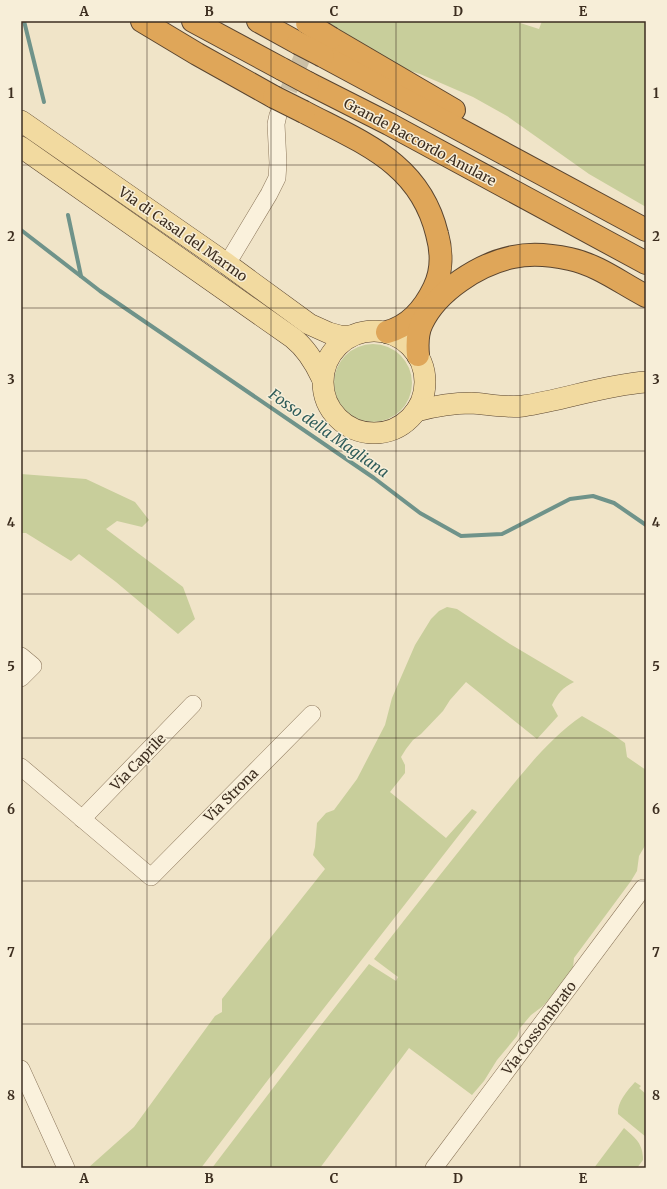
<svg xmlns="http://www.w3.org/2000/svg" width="667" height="1189" font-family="Merriweather,serif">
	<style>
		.green { fill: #c8ce9b }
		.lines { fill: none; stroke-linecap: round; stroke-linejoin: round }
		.stream { stroke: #6f938a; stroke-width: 4 }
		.minor-tunnel { stroke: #ccc0a6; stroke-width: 17; stroke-dasharray: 17 8; stroke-linecap: butt }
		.minor-casing { stroke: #8c775c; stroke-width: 18 }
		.major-casing { stroke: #5a4530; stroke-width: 22 }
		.highway-casing { stroke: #5a4530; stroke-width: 24 }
		.minor { stroke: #faf1dc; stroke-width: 17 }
		.major { stroke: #f2daa0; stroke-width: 21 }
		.highway { stroke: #dfa659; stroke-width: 22 }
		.highway-bridge-casing { stroke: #5a4530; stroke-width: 24; stroke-linecap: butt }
		.highway-bridge { stroke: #dfa659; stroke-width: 22 }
		.grid { fill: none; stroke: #3d2e20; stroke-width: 1; stroke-opacity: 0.55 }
		.labels { text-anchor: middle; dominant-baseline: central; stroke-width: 3; stroke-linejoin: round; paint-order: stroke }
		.street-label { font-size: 14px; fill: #3d2e20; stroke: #f7eed8 }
		.water-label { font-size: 15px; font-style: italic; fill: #2f5c5a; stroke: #f7eed8 }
		.neatline { fill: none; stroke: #3d2e20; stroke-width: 1.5 }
		.grid-label { font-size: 13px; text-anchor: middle; font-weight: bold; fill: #3d2e20 }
	</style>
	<rect width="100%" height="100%" fill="#f0e4c8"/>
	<g class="green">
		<polygon points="317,21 514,21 539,29 542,21 646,21 646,207 589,174 507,116 473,97 420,74 398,67"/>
		<circle cx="373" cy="383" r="39"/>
		<polygon points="21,474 86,479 135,502 149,520 142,527 117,521 106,529 183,587 195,619 178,634 116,582 79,554 71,561 26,533 21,533"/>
		<path d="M447,607L457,609L510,644L574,682C562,688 558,693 552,705L558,716L537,739L466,682L450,700L443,711L421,734L413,740L406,749L401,757L405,765V773L390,792L446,838L472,809L477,812L271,1076L201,1168H88L134,1127L215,1016L222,1012V999L325,869L313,855L315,847L317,823L326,813L334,810L357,779L385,725L392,698L415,645L431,619L439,611Z"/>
		<path d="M582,716L608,731L625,743L627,757L646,770V844L639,856L637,871L631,881L574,958L573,968L559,988L543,1006L531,1015L520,1028L517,1036L497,1060L484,1081L472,1095L409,1048L320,1168H212L318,1029L369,964L396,981L398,977L374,959C414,907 455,856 496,805C523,773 548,739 582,716Z"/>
		<path d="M635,1082L641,1086L639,1088L646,1094V1137L618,1114C617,1102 627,1091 635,1082Z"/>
		<path d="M624,1128C634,1137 642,1142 643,1157V1160L637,1168H594Z"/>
	</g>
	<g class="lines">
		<g class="stream">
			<polyline points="24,21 44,102"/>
			<polyline points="68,215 81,276"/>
			<polyline points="21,230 100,291 374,478 420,513 461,536 502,534 570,499 593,496 614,503 646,525"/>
		</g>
		<polyline class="minor-tunnel" points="279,113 311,36"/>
		<defs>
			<g id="minor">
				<polyline points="227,264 269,194 277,178 278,163 276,124 278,115"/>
				<polyline points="21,656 33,666 21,678"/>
				<polyline points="21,767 151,877 312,714"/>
				<polyline points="82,819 193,704"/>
				<polyline points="21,1069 66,1168"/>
				<polyline points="434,1168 643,888"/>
			</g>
			<g id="major">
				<polyline points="21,121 227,264 309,324 329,333 340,336 350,336"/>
				<path d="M21,147L293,338C307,349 315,363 322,378"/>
				<circle cx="374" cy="382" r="51"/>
				<path d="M416,411C435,406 451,403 471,403C488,404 505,408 523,406C564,400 604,385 646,382"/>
			</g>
			<g id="highway">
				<polyline points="142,21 197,54 274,97"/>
				<polyline points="193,21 282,69"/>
				<polyline points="258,21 298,43"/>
				<polyline points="331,38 454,110"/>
				<polyline points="323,56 646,230"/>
				<polyline points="308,83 389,124 646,263"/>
				<path d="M304,112C363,143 420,163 437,234C442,252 442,272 434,288C424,309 410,326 387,332"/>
				<path d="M418,355C417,344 417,333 422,323C437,291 479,264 513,257C531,253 552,255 570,259C598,265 621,283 646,296"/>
			</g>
		</defs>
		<use href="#minor" class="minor-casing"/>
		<use href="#major" class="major-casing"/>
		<use href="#highway" class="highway-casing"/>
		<use href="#minor" class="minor"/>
		<use href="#major" class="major"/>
		<use href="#highway" class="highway"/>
		<defs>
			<g id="highway-bridge">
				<polyline points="307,23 331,38"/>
				<polyline points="298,43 323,56"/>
				<polyline points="282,69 308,83"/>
				<polyline points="274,97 304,112"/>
			</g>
		</defs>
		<use href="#highway-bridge" class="highway-bridge-casing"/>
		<use href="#highway-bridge" class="highway-bridge"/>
	</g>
	<path class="grid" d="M147,21V1168M271,21V1168M396,21V1168M520,21V1168M21,165H646M21,308H646M21,451H646M21,594H646M21,738H646M21,881H646M21,1024H646"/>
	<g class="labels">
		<g class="street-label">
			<text transform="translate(420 142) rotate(28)">Grande Raccordo Anulare</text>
			<text transform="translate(183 234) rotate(35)">Via di Casal del Marmo</text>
			<text transform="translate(138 762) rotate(-46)">Via Caprile</text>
			<text transform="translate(231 795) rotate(-45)">Via Strona</text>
			<text transform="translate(539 1028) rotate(-53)">Via Cossombrato</text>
		</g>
		<g class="water-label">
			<text transform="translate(329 433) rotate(35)">Fosso della Magliana</text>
		</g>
	</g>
	<rect width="667" height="1189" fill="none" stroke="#f7eed8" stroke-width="44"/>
	<rect x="22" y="22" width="623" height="1145" class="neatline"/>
	<g class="grid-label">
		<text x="84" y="16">A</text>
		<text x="209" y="16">B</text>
		<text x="334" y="16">C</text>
		<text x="458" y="16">D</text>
		<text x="583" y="16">E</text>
		<text x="11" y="98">1</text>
		<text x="656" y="98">1</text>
		<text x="11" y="241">2</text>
		<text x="656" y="241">2</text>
		<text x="11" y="384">3</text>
		<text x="656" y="384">3</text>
		<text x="11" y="527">4</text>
		<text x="656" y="527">4</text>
		<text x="11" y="671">5</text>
		<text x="656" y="671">5</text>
		<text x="11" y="814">6</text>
		<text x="656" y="814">6</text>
		<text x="11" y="957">7</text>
		<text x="656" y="957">7</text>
		<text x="11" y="1100">8</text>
		<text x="656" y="1100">8</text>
		<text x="84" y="1183">A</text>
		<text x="209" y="1183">B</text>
		<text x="334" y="1183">C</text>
		<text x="458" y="1183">D</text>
		<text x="583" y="1183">E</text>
	</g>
</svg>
